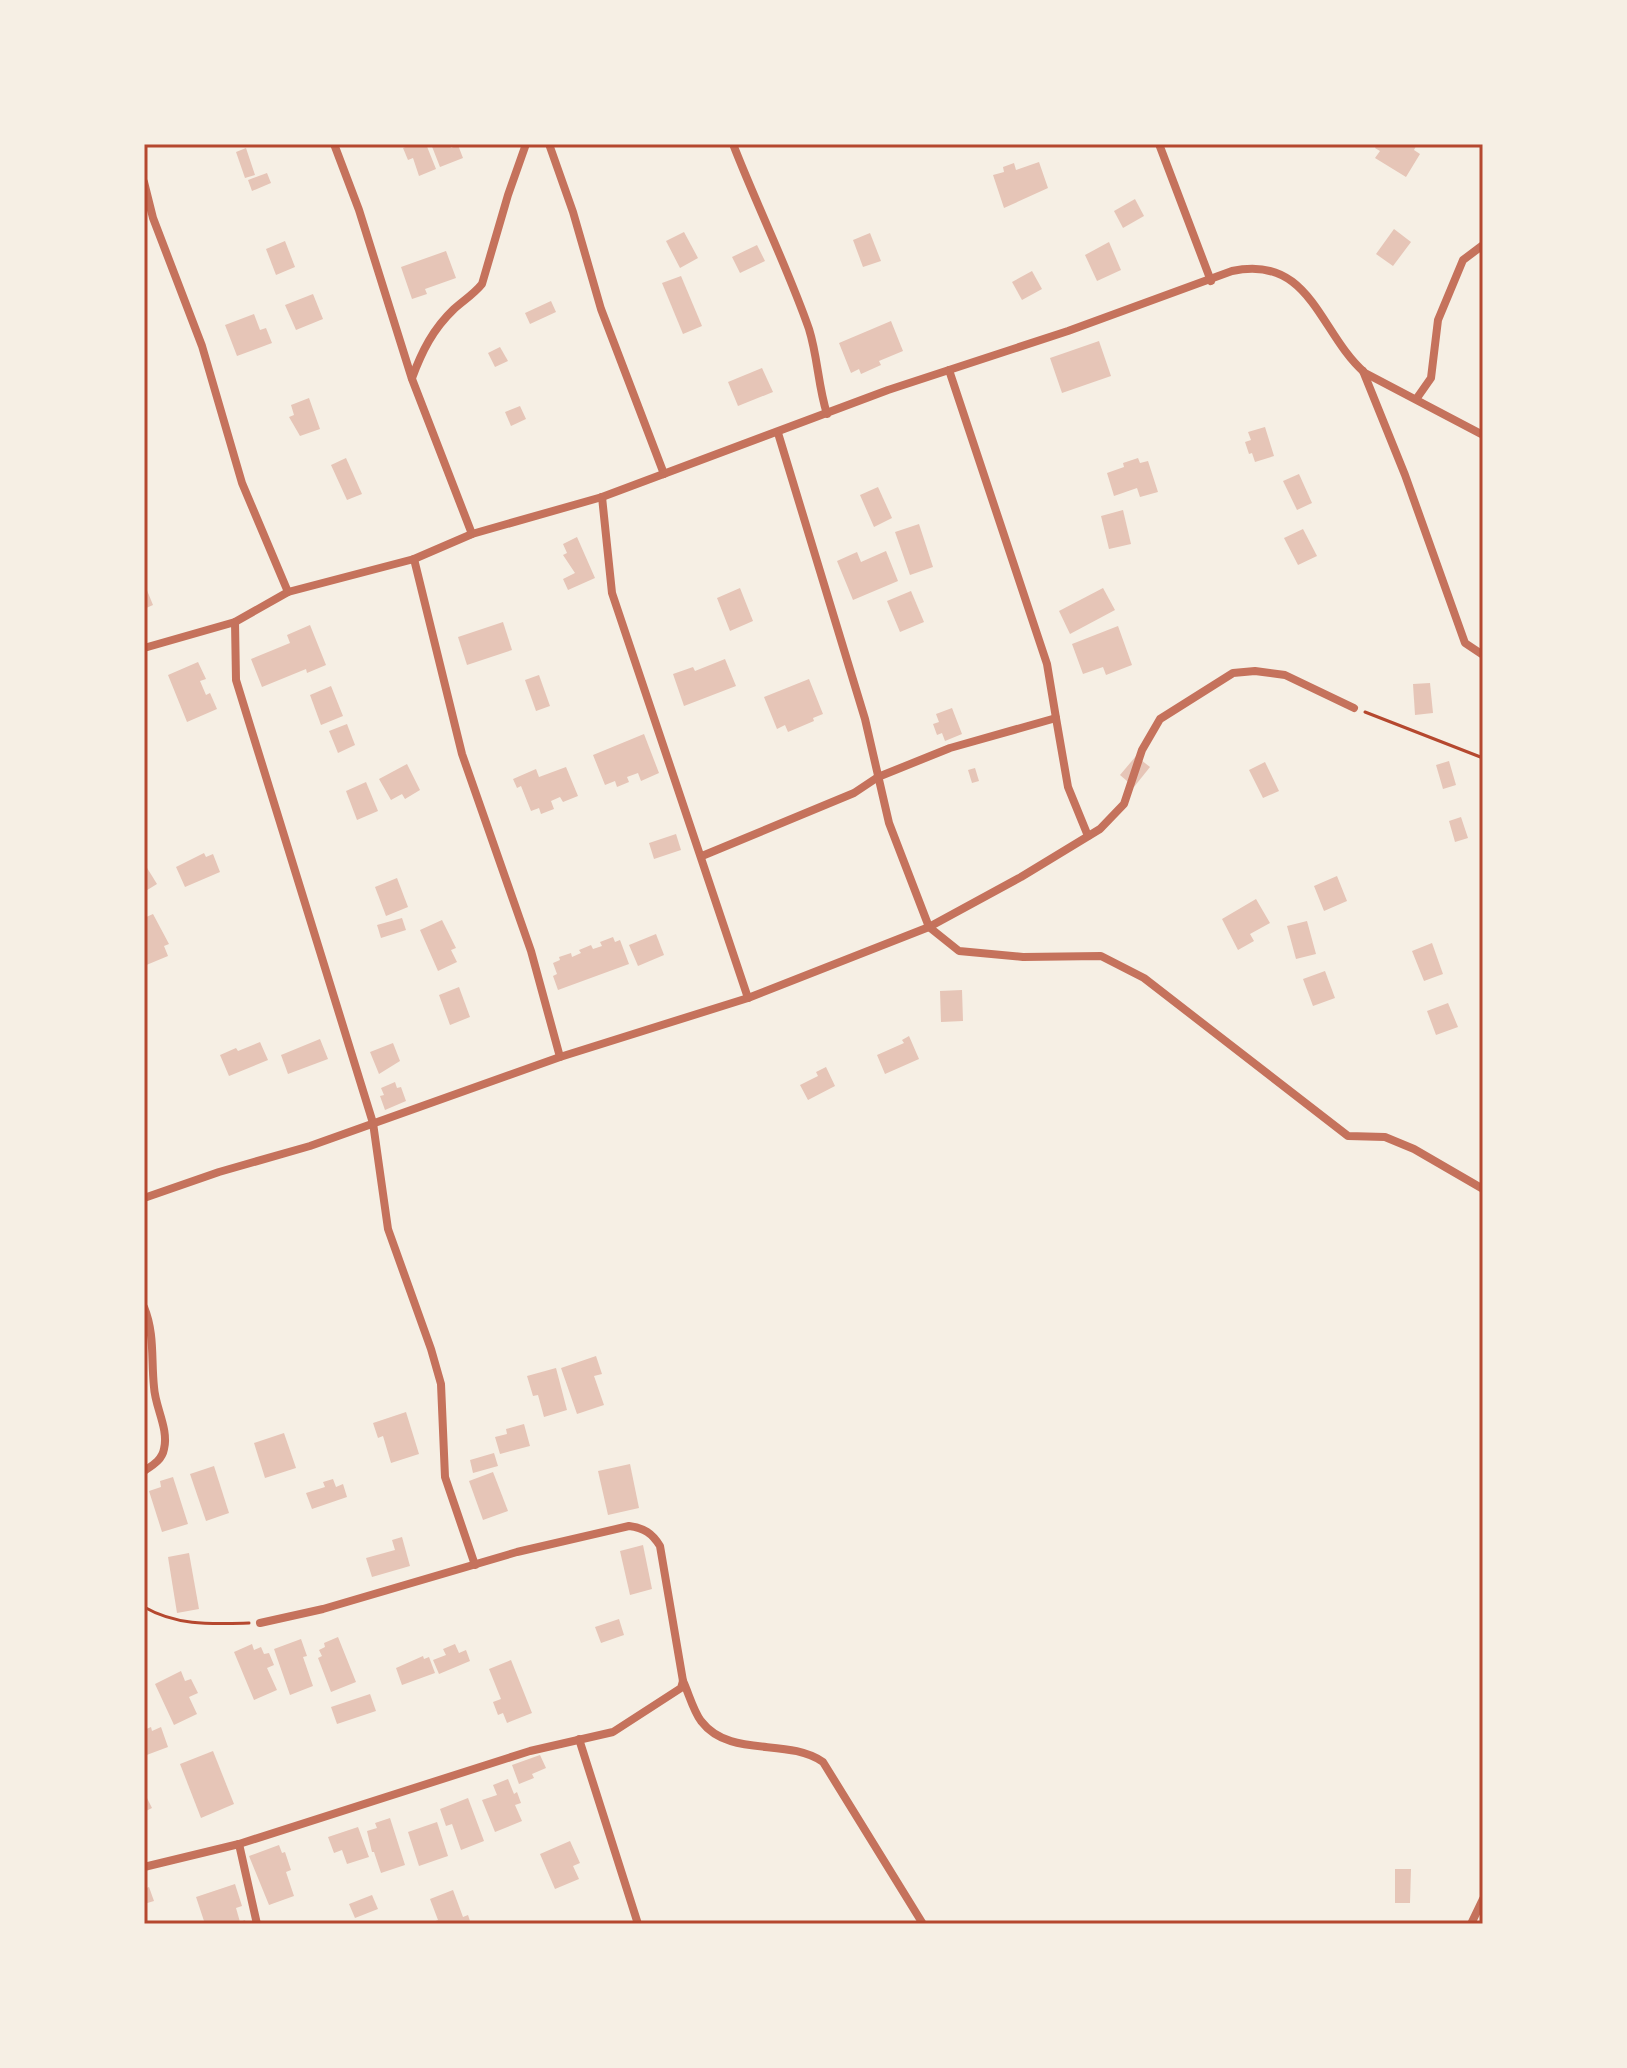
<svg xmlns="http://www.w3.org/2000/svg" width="1627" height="2068" font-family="'Noto Sans',sans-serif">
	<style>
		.building { fill: #e6c5b7 }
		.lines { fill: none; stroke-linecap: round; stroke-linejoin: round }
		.path { stroke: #b5482f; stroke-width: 3 }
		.minor { stroke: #c5725c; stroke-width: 8 }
		.neatline { fill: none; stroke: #b5482f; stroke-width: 3 }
	</style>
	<rect width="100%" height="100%" fill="#f6efe4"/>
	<g class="building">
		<polygon points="413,144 426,144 436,169 419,176 413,158 408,160 403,148"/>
		<polygon points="431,144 449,144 451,148 458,145 463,158 440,167"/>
		<polygon points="1377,144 1417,144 1414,150 1420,154 1406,177 1375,158 1380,151 1375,148"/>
		<polygon points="246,148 255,175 245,178 236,152"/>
		<polygon points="1039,162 1048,188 1004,208 993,175 1004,172 1003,167 1014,163 1016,170"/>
		<polygon points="267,173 271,183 252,191 248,180"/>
		<polygon points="1135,199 1144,216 1123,228 1114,211"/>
		<polygon points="1394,229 1411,242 1393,266 1376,254"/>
		<polygon points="684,232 698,258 680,268 666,241"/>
		<polygon points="870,233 881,261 863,267 853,240"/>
		<polygon points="285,241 295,267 276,275 266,249"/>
		<polygon points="1109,242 1121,270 1097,281 1085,255"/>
		<polygon points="757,245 765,261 740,273 732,257"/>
		<polygon points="446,251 456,278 425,289 427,294 412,299 401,267"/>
		<polygon points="1032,271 1042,289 1022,300 1012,282"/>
		<polygon points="681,276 702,326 683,334 662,283"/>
		<polygon points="313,294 323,319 296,330 285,305"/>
		<polygon points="551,301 556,312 530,324 525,313"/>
		<polygon points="254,314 260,330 266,328 272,343 237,356 225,325"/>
		<polygon points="891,321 903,351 879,361 881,365 861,374 859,369 851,373 839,343"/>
		<polygon points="1099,341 1111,376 1062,393 1050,358"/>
		<polygon points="500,347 508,361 495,367 488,353"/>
		<polygon points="762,368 773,392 738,406 728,382"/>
		<polygon points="309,398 320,429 300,436 289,417 294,415 291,405"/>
		<polygon points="520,406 526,419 511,426 505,412"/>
		<polygon points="1265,427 1274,456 1255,462 1252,453 1249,454 1245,442 1251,440 1248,432"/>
		<polygon points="346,458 362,494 347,500 331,465"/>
		<polygon points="1138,458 1140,463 1148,461 1158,492 1140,497 1137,488 1114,496 1107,473 1124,467 1123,463"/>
		<polygon points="1299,474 1312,503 1297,510 1283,481"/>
		<polygon points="878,487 892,518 874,527 860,495"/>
		<polygon points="1123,510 1131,544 1109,549 1101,516"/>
		<polygon points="919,524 933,567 910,575 895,532"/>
		<polygon points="1303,529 1317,556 1298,565 1284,538"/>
		<polygon points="577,537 595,578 568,590 563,579 575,573 563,555 567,553 563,544"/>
		<polygon points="886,551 898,581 853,600 837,561 857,552 861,562"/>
		<polygon points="144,583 153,605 144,609"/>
		<polygon points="740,588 753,621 730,631 717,598"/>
		<polygon points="1103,588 1115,610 1070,634 1059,611"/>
		<polygon points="911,591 924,622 900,632 887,601"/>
		<polygon points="503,622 512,650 467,665 458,637"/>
		<polygon points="310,625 326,665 307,673 306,669 262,687 251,659 290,643 287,635"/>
		<polygon points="1118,626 1132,665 1106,675 1103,667 1083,674 1072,644"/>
		<polygon points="725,659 736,686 684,706 673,674 693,667 695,671"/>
		<polygon points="198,662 206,679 200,681 206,695 210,693 217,709 187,722 168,675"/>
		<polygon points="539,675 550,706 536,711 525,680"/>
		<polygon points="809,679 823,714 813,718 814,721 788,732 785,725 777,729 764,697"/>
		<polygon points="1430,683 1433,713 1415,715 1413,684"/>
		<polygon points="331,686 343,716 321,725 310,695"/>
		<polygon points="952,708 962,734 945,741 942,733 937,735 933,724 939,722 936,714"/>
		<polygon points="347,724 355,745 338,753 329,731"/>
		<polygon points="644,734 659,773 641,781 638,773 627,777 629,782 617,787 615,781 605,785 593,755"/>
		<polygon points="1136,756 1150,767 1134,787 1120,775"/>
		<polygon points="1449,761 1456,785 1443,789 1436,765"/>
		<polygon points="1265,762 1279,791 1263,798 1249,770"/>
		<polygon points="407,764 420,790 405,799 402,794 391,800 379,779"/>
		<polygon points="566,767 578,796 563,802 560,797 551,801 554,809 541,814 539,808 531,811 521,786 517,788 513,779 536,769 539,777"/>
		<polygon points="975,768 979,781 972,783 968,770"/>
		<polygon points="366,782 378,811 357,820 346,791"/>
		<polygon points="1461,817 1468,838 1455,842 1449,821"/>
		<polygon points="676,834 681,850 654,859 649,843"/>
		<polygon points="204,853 206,857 213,854 220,872 185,887 176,867"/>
		<polygon points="144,863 157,884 144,892"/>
		<polygon points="1337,876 1347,901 1324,911 1314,886"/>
		<polygon points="397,878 408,907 386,916 375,887"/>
		<polygon points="1256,899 1270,923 1250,934 1254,941 1238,950 1222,919"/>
		<polygon points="153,914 169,944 164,946 168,956 144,966 144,918"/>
		<polygon points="402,918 406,930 381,938 377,925"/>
		<polygon points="442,920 456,948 451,950 457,962 438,971 420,930"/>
		<polygon points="1307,921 1316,954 1296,959 1287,926"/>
		<polygon points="656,934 664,955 638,966 629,945"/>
		<polygon points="613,937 615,942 620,940 629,964 558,990 553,976 557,974 553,963 560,960 559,957 571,953 572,957 581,953 579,950 591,945 593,949 602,946 600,942"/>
		<polygon points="1432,943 1443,974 1424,981 1412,951"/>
		<polygon points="1325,971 1335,998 1313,1006 1303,979"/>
		<polygon points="459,987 470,1017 450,1025 439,995"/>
		<polygon points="962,990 963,1021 941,1022 940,991"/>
		<polygon points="1448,1003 1458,1027 1436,1035 1427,1011"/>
		<polygon points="909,1036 919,1059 885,1074 877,1055 904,1043 902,1040"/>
		<polygon points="320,1039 328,1059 288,1074 281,1055"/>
		<polygon points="260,1042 268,1060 229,1076 220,1055 236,1048 238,1051"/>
		<polygon points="393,1043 400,1061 379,1074 370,1052"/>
		<polygon points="826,1067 835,1086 808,1100 800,1085 818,1076 816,1072"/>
		<polygon points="395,1082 397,1088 401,1087 406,1101 385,1110 380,1096 384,1095 381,1088"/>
		<polygon points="596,1356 602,1374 594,1376 604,1405 577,1414 561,1368"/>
		<polygon points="556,1368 567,1410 544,1417 538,1395 533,1396 527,1376"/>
		<polygon points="406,1412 419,1454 391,1463 383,1436 378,1438 373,1423"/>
		<polygon points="524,1424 530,1446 500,1454 495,1437 507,1434 506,1429"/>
		<polygon points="284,1433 296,1468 265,1478 254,1443"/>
		<polygon points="494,1453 498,1466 473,1473 470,1460"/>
		<polygon points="630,1464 639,1508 608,1515 598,1471"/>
		<polygon points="214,1466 229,1513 206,1521 190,1474"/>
		<polygon points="493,1472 508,1511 483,1520 469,1481"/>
		<polygon points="173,1477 188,1524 162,1532 149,1491 161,1487 160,1481"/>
		<polygon points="333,1479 336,1487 343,1484 347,1497 312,1509 306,1493 325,1487 323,1482"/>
		<polygon points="402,1537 410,1566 372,1577 366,1558 395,1550 392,1540"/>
		<polygon points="643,1545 652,1589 630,1595 620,1551"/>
		<polygon points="189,1553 199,1609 177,1613 168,1557"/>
		<polygon points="619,1619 624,1635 601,1643 595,1627"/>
		<polygon points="338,1637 356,1682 331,1692 318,1658 322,1656 319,1650 325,1647 324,1643"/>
		<polygon points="301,1639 307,1656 303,1657 313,1686 290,1695 274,1649"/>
		<polygon points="252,1644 254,1650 261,1647 264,1654 269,1653 274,1665 267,1668 277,1690 254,1700 234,1652"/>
		<polygon points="455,1644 459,1653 466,1650 470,1661 439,1674 433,1660 446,1655 443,1649"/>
		<polygon points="423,1656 424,1659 429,1657 435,1673 402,1685 396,1668"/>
		<polygon points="511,1660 532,1713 507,1723 503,1713 498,1715 493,1702 501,1699 489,1669"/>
		<polygon points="181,1671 185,1681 191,1679 198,1693 189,1697 197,1714 174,1725 155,1684"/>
		<polygon points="370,1694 376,1711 337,1724 331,1707"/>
		<polygon points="151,1727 152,1731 161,1727 168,1747 144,1756 144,1730"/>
		<polygon points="213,1751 234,1804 201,1818 180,1764"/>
		<polygon points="540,1755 546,1768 532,1774 534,1778 519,1784 512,1765"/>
		<polygon points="508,1779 514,1794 517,1792 521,1803 515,1805 522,1821 495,1832 482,1800 497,1795 493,1785"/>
		<polygon points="144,1792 152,1808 144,1812"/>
		<polygon points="468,1798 484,1841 461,1850 452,1824 446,1826 440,1809"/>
		<polygon points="390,1818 405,1865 381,1873 374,1852 372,1852 367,1831 377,1828 375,1823"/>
		<polygon points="437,1822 448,1856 419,1866 408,1832"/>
		<polygon points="358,1827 369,1857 347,1864 342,1850 334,1853 328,1837"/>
		<polygon points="570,1841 580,1863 573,1866 579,1879 555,1889 540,1854"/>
		<polygon points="279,1845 282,1853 285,1852 291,1870 286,1872 294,1896 269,1905 249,1856"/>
		<polygon points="1395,1869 1411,1869 1410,1903 1395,1903"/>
		<polygon points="235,1884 242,1906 236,1908 240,1922 245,1920 246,1924 205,1924 196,1897"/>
		<polygon points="149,1887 154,1901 144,1904 144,1889"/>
		<polygon points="453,1890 463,1917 468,1915 471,1924 428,1924 438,1920 430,1899"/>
		<polygon points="372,1895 378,1909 355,1918 349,1904"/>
	</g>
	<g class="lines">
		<g class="path">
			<polyline points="1365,712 1483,758"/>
			<path d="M144,1607C177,1626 211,1624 249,1623"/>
		</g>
		<g class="minor">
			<polyline points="334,144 359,210 412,379 472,534"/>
			<polyline points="549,144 573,212 601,309 664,474"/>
			<path d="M733,144C757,206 787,266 809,329C818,358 818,386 827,414"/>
			<polyline points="1159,144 1211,281"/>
			<polyline points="144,182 153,218 202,346 242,483 288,592"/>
			<polyline points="949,370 1047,664 1056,718"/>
			<polyline points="1363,371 1405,475 1465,643 1483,655"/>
			<path d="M412,378C422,351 433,329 454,309C464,300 474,294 482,284L508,195L526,144"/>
			<polyline points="1417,398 1431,378 1438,320 1463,260 1483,245"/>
			<polyline points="778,433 865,719 889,823 929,927 959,951 1023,957 1101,956 1144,978 1348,1136 1385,1137 1414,1149 1483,1189"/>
			<polyline points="602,497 612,593 748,998"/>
			<polyline points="414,559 462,754 531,951 560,1057"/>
			<path d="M235,622L288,592L414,559L472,534L602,497L888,390L1068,331L1232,271C1311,254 1319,333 1365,373L1483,435"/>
			<polyline points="144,648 235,622 236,680 373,1123 388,1229 431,1349 441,1384 445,1477 475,1565"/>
			<polyline points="702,856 854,793 878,777 950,748 1056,718 1068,787 1088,836"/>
			<polyline points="144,1198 219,1172 310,1146 560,1057 748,998 929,927 1021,877 1100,829 1124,804 1142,750 1160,719 1233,673 1255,671 1285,675 1354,708"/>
			<path d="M144,1307C155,1334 151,1359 154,1387C155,1407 169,1429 164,1449C162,1460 153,1465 144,1471"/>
			<path d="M683,1681C689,1694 693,1710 701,1721C730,1759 787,1737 823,1762L923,1924"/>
			<polyline points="579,1739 638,1924"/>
			<polyline points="239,1844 257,1924"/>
			<path d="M144,1867L239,1844L530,1751L613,1732L681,1688L683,1681L660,1546C652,1533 644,1528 629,1526L517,1552L323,1609L260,1623"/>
			<polyline points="1471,1924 1483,1899"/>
		</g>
	</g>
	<rect width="1627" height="2068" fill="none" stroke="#f6efe4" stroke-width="292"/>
	<rect x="146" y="146" width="1335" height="1776" class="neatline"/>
</svg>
